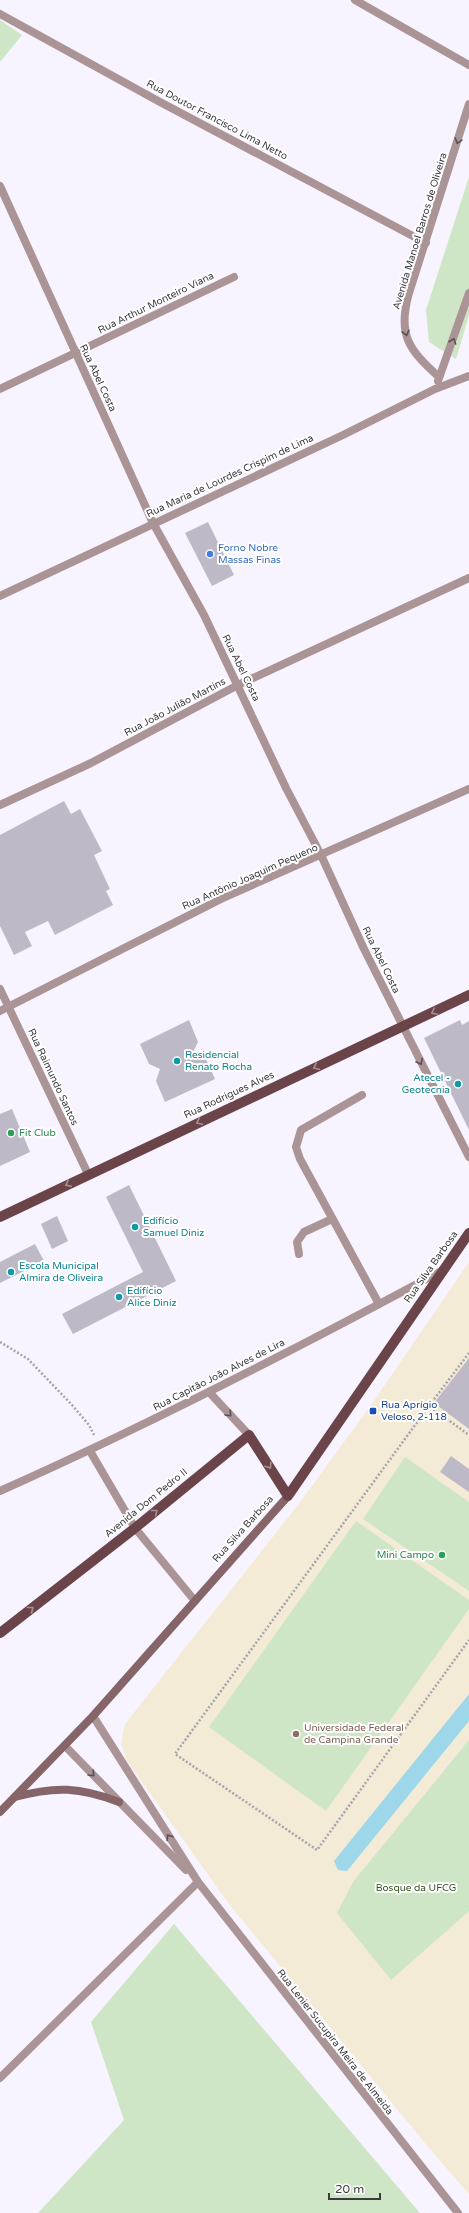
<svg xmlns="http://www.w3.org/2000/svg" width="469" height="2213" font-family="'Varela Round',sans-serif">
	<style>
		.education { fill: #f4ebd6 }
		.green { fill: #cee6c5 }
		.water { fill: #9ed7ea }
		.building { fill: #bdb9c6 }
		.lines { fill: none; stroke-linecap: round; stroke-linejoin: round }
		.path { stroke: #a6a3ac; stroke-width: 2.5; stroke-dasharray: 2 2; stroke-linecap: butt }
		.lane { stroke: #ab9496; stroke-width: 8 }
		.street { stroke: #ab9496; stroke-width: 8 }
		.secondary { stroke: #866569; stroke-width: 8 }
		.primary { stroke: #6b444a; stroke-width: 10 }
		.oneway { stroke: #585156 }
		.oneway2 { stroke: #a68f92 }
		.shop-dot { fill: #3f7fe0; stroke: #fff; stroke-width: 1.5 }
		.culture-dot { fill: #0f9aa8; stroke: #fff; stroke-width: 1.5 }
		.leisure-dot { fill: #2e9e5b; stroke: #fff; stroke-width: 1.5 }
		.transit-dot { fill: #1a4fb4; stroke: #fff; stroke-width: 1.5 }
		.education-dot { fill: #8d6e63; stroke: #fff; stroke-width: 1.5 }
		.labels { text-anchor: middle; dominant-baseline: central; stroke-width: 4; stroke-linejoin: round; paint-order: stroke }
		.street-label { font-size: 10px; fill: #3d3b40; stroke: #fff }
		.shop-label { font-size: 10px; fill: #366cbe; stroke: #fff; text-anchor: start }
		.culture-label { font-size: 10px; fill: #0d838f; stroke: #fff; text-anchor: start }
		.leisure-label { font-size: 10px; fill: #27864d; stroke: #fff; text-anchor: start }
		.transit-label { font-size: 10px; fill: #164399; stroke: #fff; text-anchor: start }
		.education-label { font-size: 10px; fill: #785e54; stroke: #fff; text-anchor: start }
		.park-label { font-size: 10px; fill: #31551e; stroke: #fff }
	</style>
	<rect width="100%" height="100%" fill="#f7f3ff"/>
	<polygon class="education" points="469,1262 469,2194 429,2148 229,1904 127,1761 121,1743 125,1724 298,1505 371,1405"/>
	<g class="green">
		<polygon points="0,20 22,35 0,62"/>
		<polygon points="469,177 469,315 456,359 429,342 426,310"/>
		<polygon points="405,1457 469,1502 469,1591 363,1519"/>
		<polygon points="356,1521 469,1600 469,1609 326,1811 209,1727"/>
		<polygon points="469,1740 469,1911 391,1980 337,1913 353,1882"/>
		<polygon points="174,1924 420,2213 38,2213 124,2120 91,2022"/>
	</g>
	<polygon class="water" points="469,1694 469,1721 347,1871 338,1870 334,1861"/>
	<g class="building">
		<polygon points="208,522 234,575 212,586 185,533"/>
		<polygon points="64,801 71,814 80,809 102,851 94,855 110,889 106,891 113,905 55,935 48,921 25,932 32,946 14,955 0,926 0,835"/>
		<polygon points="189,1020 198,1042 193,1052 205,1057 215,1079 165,1102 156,1081 160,1069 149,1064 140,1044"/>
		<polygon points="460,1020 462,1025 469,1021 469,1130 424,1038"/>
		<polygon points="12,1109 30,1152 0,1166 0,1114"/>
		<polygon points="129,1185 176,1281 73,1334 62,1314 143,1272 106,1197"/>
		<polygon points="57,1216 68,1241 52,1249 41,1224"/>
		<polygon points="35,1244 44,1261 0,1283 0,1262"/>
		<polygon points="469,1358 469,1429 434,1403"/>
		<polygon points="451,1456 469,1469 469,1492 440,1472"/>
	</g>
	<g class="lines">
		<g class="path">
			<polyline points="0,1342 28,1359 72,1405 89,1425 94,1435"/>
			<polyline points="469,1353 429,1406 469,1435"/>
			<polyline points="429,1406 175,1754 317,1850 469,1640"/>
		</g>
		<g class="lane">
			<polyline points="362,1095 301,1130 296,1147 300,1159 379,1304"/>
			<polyline points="299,1254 297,1242 304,1232 332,1219"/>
			<polyline points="135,1528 195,1601"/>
		</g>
		<g class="street">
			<polyline points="355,0 469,65"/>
			<polyline points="0,14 160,102 426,243"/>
			<polyline points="0,186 153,523 204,615 286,788 321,855 364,949 469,1157"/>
			<path d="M439,377C409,350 397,335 409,293L469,104"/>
			<polyline points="438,381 469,293"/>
			<polyline points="0,389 234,277"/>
			<polyline points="0,596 343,435 435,389 469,376"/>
			<polyline points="0,805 91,763 238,685 469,578"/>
			<polyline points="0,989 88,1174"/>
			<polyline points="0,1011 225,897 469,789"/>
			<polyline points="209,1392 249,1435"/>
			<polyline points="90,1451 135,1528"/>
			<path d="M0,1491C151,1424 298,1348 443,1270"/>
			<polyline points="93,1716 198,1882 458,2213"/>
			<polyline points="65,1746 186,1870"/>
			<polyline points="0,2078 198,1882"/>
		</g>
		<g class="secondary">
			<path d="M15,1797C55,1786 80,1787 119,1802"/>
			<polyline points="0,1812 93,1716 288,1496"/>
		</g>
		<g class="primary">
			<polyline points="0,1217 469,995"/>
			<polyline points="0,1633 135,1528 249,1435 288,1496 469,1233"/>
		</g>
	</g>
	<defs><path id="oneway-chevron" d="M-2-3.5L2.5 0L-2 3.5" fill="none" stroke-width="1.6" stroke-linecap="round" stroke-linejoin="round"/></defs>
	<g class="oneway">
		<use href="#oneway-chevron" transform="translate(458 141) rotate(107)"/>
		<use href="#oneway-chevron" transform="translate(406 333) rotate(76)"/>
		<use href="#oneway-chevron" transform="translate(453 341) rotate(-71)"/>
		<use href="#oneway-chevron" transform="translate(420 1062) rotate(63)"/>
		<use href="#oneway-chevron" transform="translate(229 1414) rotate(47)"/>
		<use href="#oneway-chevron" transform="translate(92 1774) rotate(46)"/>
		<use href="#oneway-chevron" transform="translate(169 1837) rotate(-122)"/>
	</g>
	<g class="oneway2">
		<use href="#oneway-chevron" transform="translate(434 1012) rotate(154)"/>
		<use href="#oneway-chevron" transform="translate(316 1067) rotate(155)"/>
		<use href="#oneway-chevron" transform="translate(199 1122) rotate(155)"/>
		<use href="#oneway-chevron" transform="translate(68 1184) rotate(154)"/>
		<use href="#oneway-chevron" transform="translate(269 1466) rotate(57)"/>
		<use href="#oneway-chevron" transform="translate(155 1512) rotate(-39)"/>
		<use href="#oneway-chevron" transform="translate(31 1609) rotate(-38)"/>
	</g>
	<circle class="shop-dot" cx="210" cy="554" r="4"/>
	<g class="culture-dot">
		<circle cx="177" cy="1061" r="4"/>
		<circle cx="458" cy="1084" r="4"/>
		<circle cx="135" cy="1227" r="4"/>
		<circle cx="11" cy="1272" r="4"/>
		<circle cx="119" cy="1297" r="4"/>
	</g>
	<g class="leisure-dot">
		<circle cx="11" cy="1133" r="4"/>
		<circle cx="442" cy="1555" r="4"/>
	</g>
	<rect class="transit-dot" x="369" y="1407" width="8" height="8" rx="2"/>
	<circle class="education-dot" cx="296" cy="1734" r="4"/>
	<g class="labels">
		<g class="street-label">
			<text transform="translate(217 120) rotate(28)">Rua Doutor Francisco Lima Netto</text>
			<text transform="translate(420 231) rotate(-73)">Avenida Manoel Barros de Oliveira</text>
			<text transform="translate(156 303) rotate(-26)">Rua Arthur Monteiro Viana</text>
			<text transform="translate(98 378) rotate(65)">Rua Abel Costa</text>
			<text transform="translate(230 476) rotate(-25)">Rua Maria de Lourdes Crispim de Lima</text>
			<text transform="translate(241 668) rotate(64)">Rua Abel Costa</text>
			<text transform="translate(175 707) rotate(-28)">Rua João Julião Martins</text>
			<text transform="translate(250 877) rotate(-24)">Rua Antônio Joaquim Pequeno</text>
			<text transform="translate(381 960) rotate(64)">Rua Abel Costa</text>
			<text transform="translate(53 1077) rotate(65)">Rua Raimundo Santos</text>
			<text transform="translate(229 1095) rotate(-25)">Rua Rodrigues Alves</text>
			<text transform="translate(431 1267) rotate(-55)">Rua Silva Barbosa</text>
			<text transform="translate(219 1375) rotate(-27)">Rua Capitão João Alves de Lira</text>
			<text transform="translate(146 1503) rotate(-39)">Avenida Dom Pedro II</text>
			<text transform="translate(243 1529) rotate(-48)">Rua Silva Barbosa</text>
			<text transform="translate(335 2042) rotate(52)">Rua Lenier Sucupira Meira de Almeida</text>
		</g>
		<g class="shop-label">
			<text x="218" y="548">Forno Nobre<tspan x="218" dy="12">Massas Finas</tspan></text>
		</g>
		<g class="culture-label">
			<text x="185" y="1055">Residencial<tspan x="185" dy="12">Renato Rocha</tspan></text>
			<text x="450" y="1078" text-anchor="end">Atecel -<tspan x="450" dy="12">Geotecnia</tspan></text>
			<text x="143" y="1221">Edifício<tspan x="143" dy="12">Samuel Diniz</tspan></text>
			<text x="19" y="1266">Escola Municipal<tspan x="19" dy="12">Almira de Oliveira</tspan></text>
			<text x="127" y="1291">Edifício<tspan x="127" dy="12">Alice Diniz</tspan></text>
		</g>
		<g class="leisure-label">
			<text x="19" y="1133">Fit Club</text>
			<text x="434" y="1555" text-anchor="end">Mini Campo</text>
		</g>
		<g class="transit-label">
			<text x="381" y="1405">Rua Aprígio<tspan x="381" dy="12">Veloso, 2-118</tspan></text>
		</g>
		<g class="education-label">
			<text x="304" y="1728">Universidade Federal<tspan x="304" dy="12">de Campina Grande</tspan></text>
		</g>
		<g class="park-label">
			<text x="416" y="1888">Bosque da UFCG</text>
		</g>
	</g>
	<path d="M329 2193v6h51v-6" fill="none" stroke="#3d3b40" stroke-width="2"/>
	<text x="335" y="2193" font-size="12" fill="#3d3b40" stroke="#ffffff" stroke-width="3" paint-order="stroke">20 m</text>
</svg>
